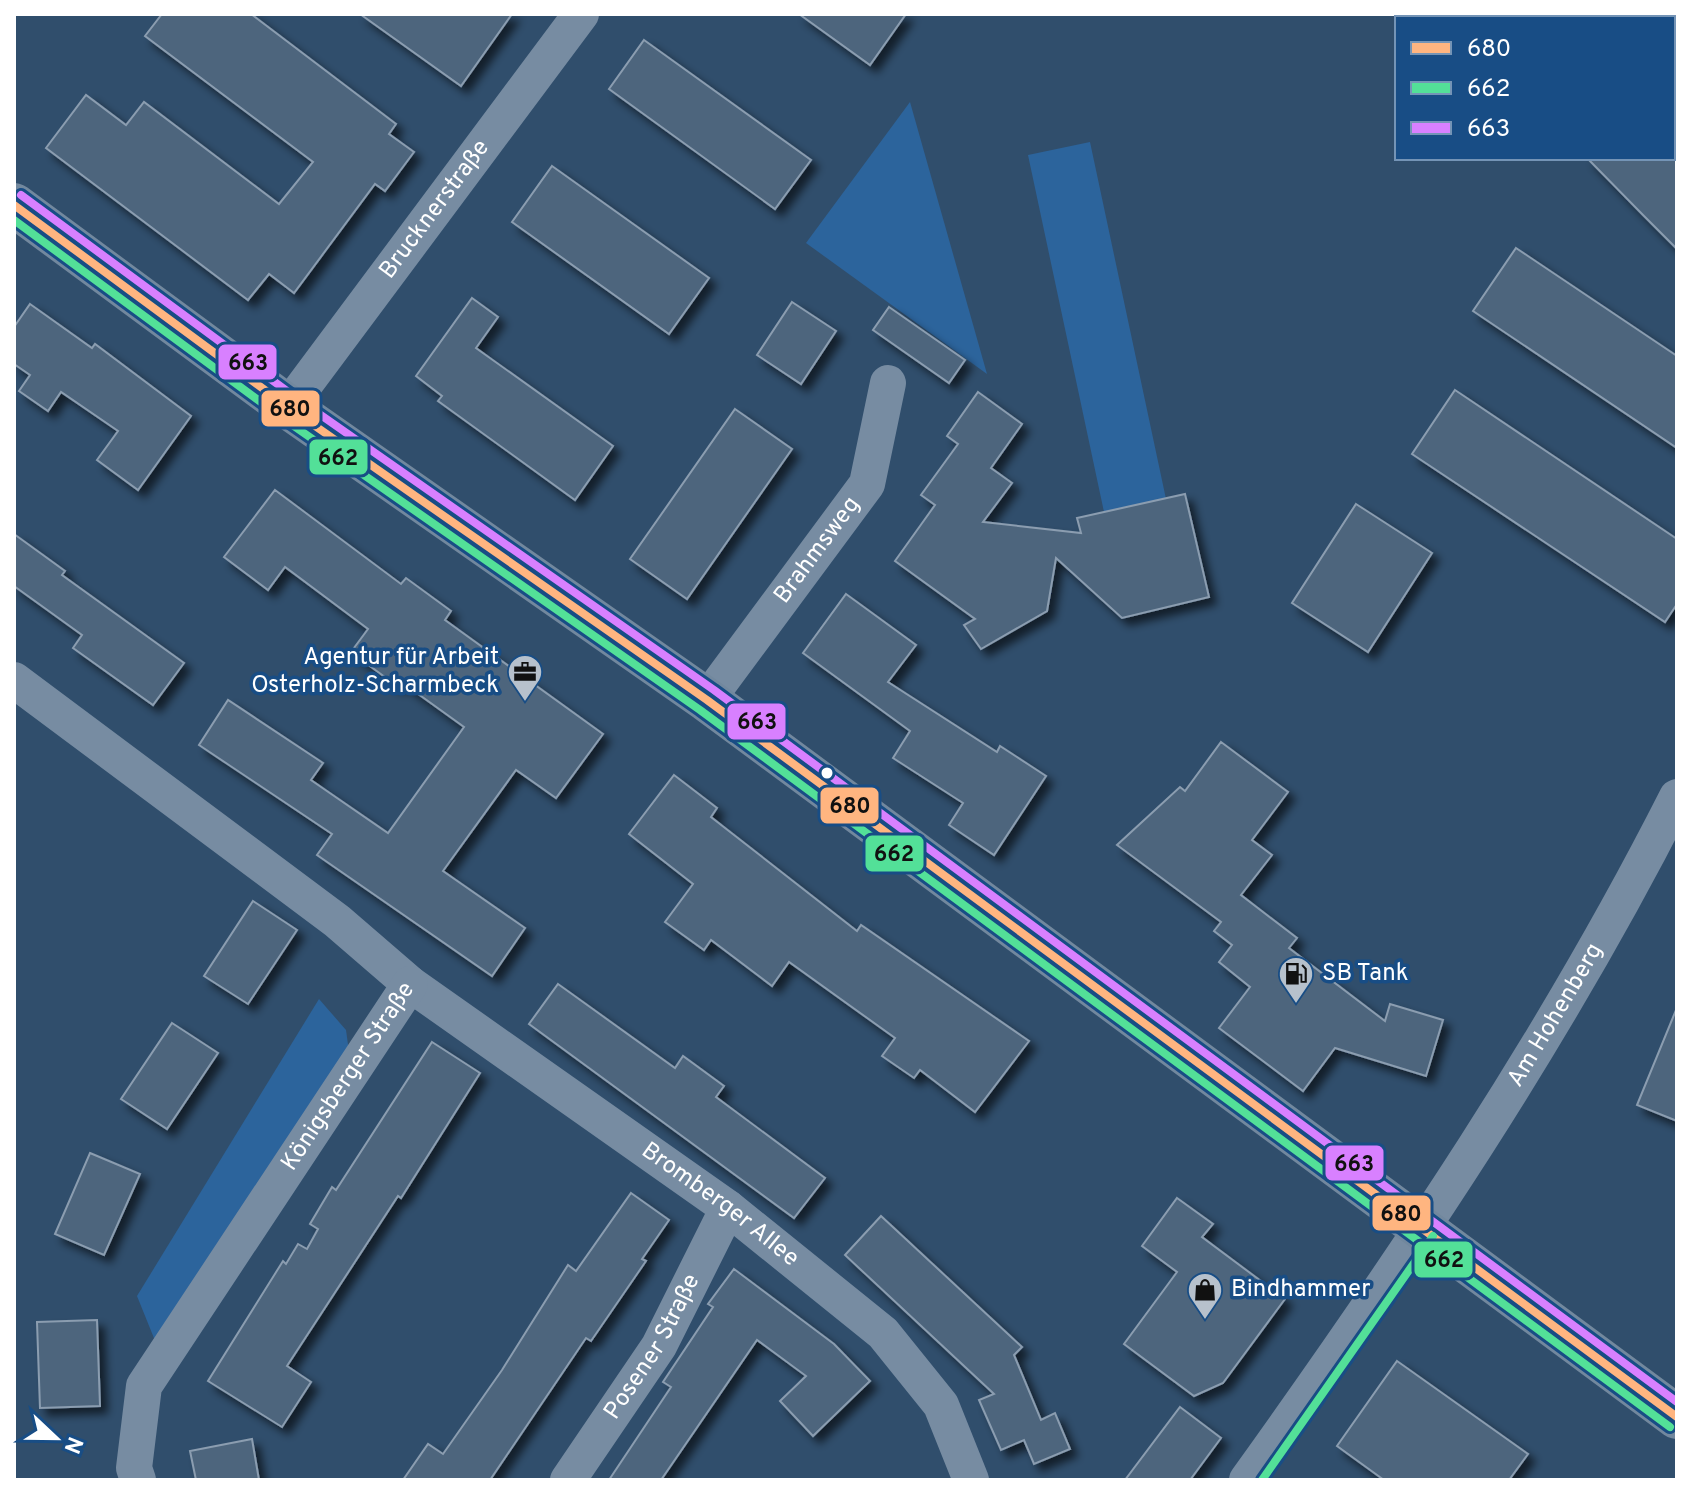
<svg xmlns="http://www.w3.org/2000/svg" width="1691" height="1494" font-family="Overpass,sans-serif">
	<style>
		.green { fill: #2c649c }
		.building { fill: #4d657d; stroke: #8b9db0; stroke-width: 2; filter: url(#shadow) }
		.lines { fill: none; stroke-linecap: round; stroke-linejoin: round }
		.street { stroke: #778ca2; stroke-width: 36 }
		.secondary { stroke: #72889e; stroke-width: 44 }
		.bus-1-casing { stroke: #184d85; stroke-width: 14 }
		.bus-2-casing { stroke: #184d85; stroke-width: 14 }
		.bus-3-casing { stroke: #184d85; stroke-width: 14 }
		.bus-1 { stroke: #ffb580; stroke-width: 8 }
		.bus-2 { stroke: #53e098; stroke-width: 8 }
		.bus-3 { stroke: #d880ff; stroke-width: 8 }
		.bus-dot { fill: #fff; stroke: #184d85; stroke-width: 3 }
		.labels { text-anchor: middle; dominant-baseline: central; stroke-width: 7; stroke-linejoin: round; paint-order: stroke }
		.street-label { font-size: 24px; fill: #fff; stroke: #184d85 }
		.poi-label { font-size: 24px; fill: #fff; stroke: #184d85; text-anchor: start }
		.line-badge { stroke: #184d85; stroke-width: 3 }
		.pale-badge-label { font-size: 22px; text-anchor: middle; font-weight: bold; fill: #111 }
	</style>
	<defs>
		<filter id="shadow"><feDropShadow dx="7" dy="7" stdDeviation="4" flood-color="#0009"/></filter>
	</defs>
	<rect width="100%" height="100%" fill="#304e6c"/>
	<g class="green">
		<polygon points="910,102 987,374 806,243"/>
		<polygon points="1090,142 1166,499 1104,512 1028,155"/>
		<polygon points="319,999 346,1030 350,1059 160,1353 137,1296"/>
	</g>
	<g class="building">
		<polygon points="162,14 251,14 396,124 389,134 414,152 385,191 375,184 294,293 269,274 248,300 46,148 86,95 126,125 144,102 279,204 313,162 145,36"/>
		<polygon points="360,14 512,14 461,86"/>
		<polygon points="799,14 906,14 870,65"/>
		<polygon points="644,40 811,160 775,209 609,89"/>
		<polygon points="1587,158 1677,158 1677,249 1644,216"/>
		<polygon points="552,166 709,278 669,334 512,222"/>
		<polygon points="1516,248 1677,356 1677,448 1473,311"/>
		<polygon points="472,298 498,317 476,348 613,446 575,500 438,401 442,396 416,376"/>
		<polygon points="792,302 836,331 801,384 757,355"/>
		<polygon points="30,304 92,348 95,344 191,416 138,490 97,460 118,431 61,392 48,411 19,391 30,375 14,364 14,327"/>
		<polygon points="889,307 965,360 949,383 873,330"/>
		<polygon points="1455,390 1677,539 1677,604 1665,622 1412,454"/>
		<polygon points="978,392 1022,424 991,468 1012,483 983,522 1081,533 1077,518 1185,494 1209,597 1122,618 1056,558 1047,611 981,649 964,625 975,619 895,561 935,505 921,495 958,444 947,436"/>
		<polygon points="735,409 792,449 687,599 630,559"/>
		<polygon points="275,490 401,584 406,578 451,611 445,620 603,734 556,798 516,770 443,871 525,928 492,976 317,855 332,834 199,745 228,700 323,763 311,780 388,833 464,727 400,681 397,686 351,652 368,629 285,567 268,590 224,557"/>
		<polygon points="1356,504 1432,553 1368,652 1292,603"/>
		<polygon points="14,534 65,571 62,575 184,663 153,705 73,648 82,635 14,586"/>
		<polygon points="846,594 916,645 888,682 997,752 1000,746 1046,776 994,855 949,825 963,803 893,758 910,731 803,653"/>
		<polygon points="1221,742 1288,792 1252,840 1272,855 1241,895 1297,938 1289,948 1385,1021 1390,1004 1443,1020 1426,1076 1335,1048 1303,1091 1219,1028 1250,987 1219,962 1232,945 1214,931 1221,922 1117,845 1180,787 1185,791"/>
		<polygon points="674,775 717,808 711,817 857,931 861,925 1029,1041 975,1112 920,1070 914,1078 882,1056 895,1038 789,962 772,986 711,940 704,950 665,922 693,884 629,834"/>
		<polygon points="253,901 297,930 248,1004 204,976"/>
		<polygon points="558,984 675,1068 683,1056 724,1086 716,1097 825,1178 794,1218 529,1024"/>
		<polygon points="1676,1010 1677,1010 1677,1121 1637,1105"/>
		<polygon points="172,1023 218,1053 167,1129 121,1099"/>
		<polygon points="432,1042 480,1073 401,1198 398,1196 287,1366 311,1382 282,1427 208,1381 283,1261 286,1264 298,1244 307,1249 318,1229 310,1224 332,1187 336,1190"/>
		<polygon points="90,1153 140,1174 104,1255 55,1234"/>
		<polygon points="631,1193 669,1220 642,1259 646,1261 591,1341 586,1338 490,1480 403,1480 428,1444 443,1454 502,1370 568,1265 576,1271"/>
		<polygon points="1177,1198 1213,1224 1202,1237 1285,1299 1223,1383 1194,1396 1124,1344 1177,1272 1142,1246"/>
		<polygon points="881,1216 1022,1347 1014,1355 1041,1420 1055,1413 1070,1449 1034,1464 1024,1440 1001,1450 979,1400 994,1394 845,1255"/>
		<polygon points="734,1269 834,1344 870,1381 813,1436 780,1401 806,1376 757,1340 661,1480 609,1480 671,1387 663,1382 713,1307 708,1304"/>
		<polygon points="97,1320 100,1406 40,1408 37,1322"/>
		<polygon points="1397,1361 1528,1454 1509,1480 1384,1480 1337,1446"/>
		<polygon points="1180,1407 1221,1438 1190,1480 1125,1480"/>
		<polygon points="252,1439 259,1480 196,1480 190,1451"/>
	</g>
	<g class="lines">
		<g class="street">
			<path id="s1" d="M288,407L581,14"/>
			<path id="s2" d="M14,680L337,921L410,984L728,1208L883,1333L941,1405L971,1480"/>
			<path id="s3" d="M707,700L867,484L888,383"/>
			<path id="s4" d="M138,1480L134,1468L144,1386L410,984"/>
			<path id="s5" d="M568,1480L659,1346L728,1208"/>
			<path id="s6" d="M1247,1480C1404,1261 1555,1038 1677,797"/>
		</g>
		<polyline class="secondary" points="14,205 288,407 707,700 1677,1417"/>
		<defs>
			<polyline id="bus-1" points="14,205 288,407 707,700 1677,1417"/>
			<g id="bus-2">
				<polyline points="14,220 281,417 700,710 1670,1427"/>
				<polyline points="1262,1480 1433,1236"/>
			</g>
			<polyline id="bus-3" points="21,195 295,397 714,690 1677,1402"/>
		</defs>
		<use href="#bus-1" class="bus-1-casing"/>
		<use href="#bus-2" class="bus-2-casing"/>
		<use href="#bus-3" class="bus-3-casing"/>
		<use href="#bus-1" class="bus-1"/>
		<use href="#bus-2" class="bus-2"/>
		<use href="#bus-3" class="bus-3"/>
	</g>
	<defs>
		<symbol id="office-pin" viewBox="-11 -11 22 30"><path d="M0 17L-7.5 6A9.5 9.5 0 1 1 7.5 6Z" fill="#b7c1cc" stroke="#184d85"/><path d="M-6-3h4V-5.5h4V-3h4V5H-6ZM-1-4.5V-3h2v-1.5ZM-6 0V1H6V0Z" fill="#111"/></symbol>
		<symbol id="fuel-pin" viewBox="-11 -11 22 30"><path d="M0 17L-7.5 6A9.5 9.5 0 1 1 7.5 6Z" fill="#b7c1cc" stroke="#184d85"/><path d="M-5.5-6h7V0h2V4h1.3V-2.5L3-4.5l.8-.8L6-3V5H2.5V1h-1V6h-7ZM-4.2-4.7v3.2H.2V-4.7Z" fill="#111"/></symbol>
		<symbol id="shop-pin" viewBox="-11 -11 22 30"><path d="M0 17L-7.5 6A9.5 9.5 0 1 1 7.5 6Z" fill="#b7c1cc" stroke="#184d85"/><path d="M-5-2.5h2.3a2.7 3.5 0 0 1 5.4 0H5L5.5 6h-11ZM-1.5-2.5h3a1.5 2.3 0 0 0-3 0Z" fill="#111"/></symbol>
	</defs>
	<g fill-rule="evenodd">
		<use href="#office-pin" x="505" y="652" width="40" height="54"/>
		<use href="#fuel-pin" x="1276" y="954" width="40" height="54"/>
		<use href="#shop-pin" x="1185" y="1270" width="40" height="54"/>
	</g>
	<circle class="bus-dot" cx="827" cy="773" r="7"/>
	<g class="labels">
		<g class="street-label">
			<text stroke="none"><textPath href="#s1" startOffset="246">Brucknerstraße</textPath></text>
			<text stroke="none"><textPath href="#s3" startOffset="186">Brahmsweg</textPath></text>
			<text stroke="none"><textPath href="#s6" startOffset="558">Am Hohenberg</textPath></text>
			<text stroke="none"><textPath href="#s4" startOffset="466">Königsberger Straße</textPath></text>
			<text stroke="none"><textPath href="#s2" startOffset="880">Bromberger Allee</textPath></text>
			<text stroke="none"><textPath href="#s5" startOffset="158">Posener Straße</textPath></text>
		</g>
		<g class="poi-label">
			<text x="499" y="658" text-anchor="end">Agentur für Arbeit<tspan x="499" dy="28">Osterholz-Scharmbeck</tspan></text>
			<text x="1322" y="974">SB Tank</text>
			<text x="1231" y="1290">Bindhammer</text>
		</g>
	</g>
	<g class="line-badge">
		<rect x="217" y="343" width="61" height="38" rx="8" fill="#d880ff"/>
		<rect x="260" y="389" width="61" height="39" rx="8" fill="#ffb580"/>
		<rect x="308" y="438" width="61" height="38" rx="8" fill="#53e098"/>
		<rect x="726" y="702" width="61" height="39" rx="8" fill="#d880ff"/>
		<rect x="819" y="786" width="61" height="39" rx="8" fill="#ffb580"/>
		<rect x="864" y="834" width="61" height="39" rx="8" fill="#53e098"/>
		<rect x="1324" y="1144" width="61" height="38" rx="8" fill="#d880ff"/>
		<rect x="1371" y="1194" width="61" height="38" rx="8" fill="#ffb580"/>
		<rect x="1413" y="1240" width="61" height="39" rx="8" fill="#53e098"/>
	</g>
	<g class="pale-badge-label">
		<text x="248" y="370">663</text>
		<text x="290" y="416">680</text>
		<text x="338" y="465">662</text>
		<text x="757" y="729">663</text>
		<text x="850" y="813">680</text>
		<text x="894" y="861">662</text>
		<text x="1354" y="1171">663</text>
		<text x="1401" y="1221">680</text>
		<text x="1444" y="1267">662</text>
	</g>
	<rect width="1691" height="1494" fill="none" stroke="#ffffff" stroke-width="32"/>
	<rect x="1395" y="16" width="280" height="144" fill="#184d85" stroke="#7494b6" stroke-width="2"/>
	<rect x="1411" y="42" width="40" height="12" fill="#ffb580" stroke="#7494b6" stroke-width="2"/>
	<text x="1467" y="56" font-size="24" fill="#ffffff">680</text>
	<rect x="1411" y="82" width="40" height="12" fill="#53e098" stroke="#7494b6" stroke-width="2"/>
	<text x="1467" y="96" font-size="24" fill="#ffffff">662</text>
	<rect x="1411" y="122" width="40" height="12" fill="#d880ff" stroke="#7494b6" stroke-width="2"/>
	<text x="1467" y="136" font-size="24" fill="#ffffff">663</text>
	<g transform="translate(56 1438) rotate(112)" stroke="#184d85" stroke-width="6" paint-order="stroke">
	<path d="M0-6L14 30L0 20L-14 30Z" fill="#ffffff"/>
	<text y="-12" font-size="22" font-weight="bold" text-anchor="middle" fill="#ffffff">N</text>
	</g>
</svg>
